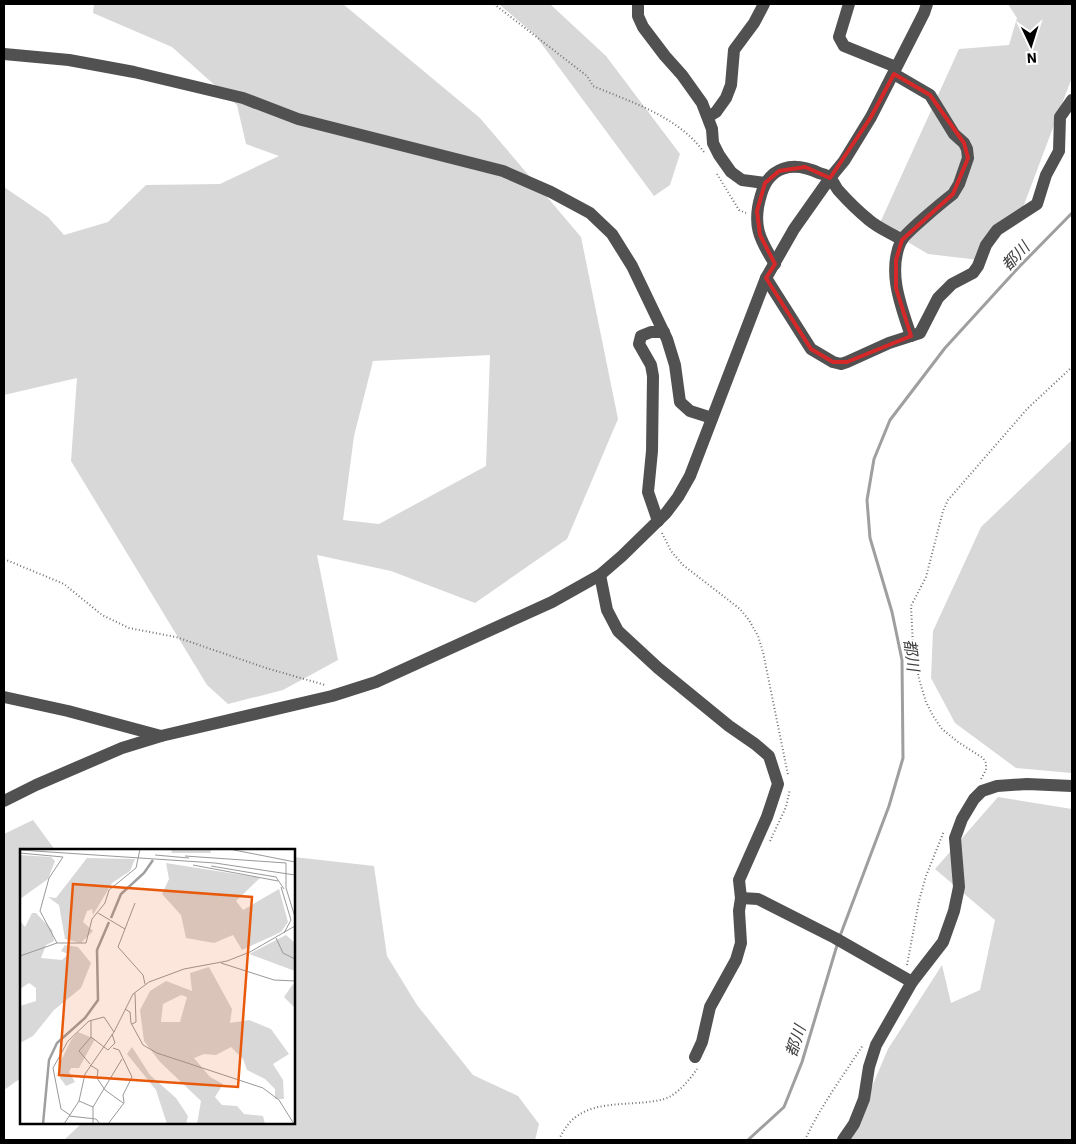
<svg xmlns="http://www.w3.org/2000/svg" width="1076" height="1144" font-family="'IBM Plex Sans','Noto Sans JP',sans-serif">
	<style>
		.green { fill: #d8d8d8; fill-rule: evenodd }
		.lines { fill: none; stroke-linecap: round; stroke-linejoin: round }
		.stream { stroke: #9f9f9f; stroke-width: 3 }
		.path { stroke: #737373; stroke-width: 2; stroke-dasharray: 1 2.5; stroke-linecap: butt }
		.minor { stroke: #515151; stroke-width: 12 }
		.marked { fill: none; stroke: #d62828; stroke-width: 4; stroke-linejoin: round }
		.labels { text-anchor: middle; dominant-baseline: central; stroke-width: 4; stroke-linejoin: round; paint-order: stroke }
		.water-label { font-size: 16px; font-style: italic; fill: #404040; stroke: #fff }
		.inset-river { fill: none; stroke: #9f9f9f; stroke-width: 2.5 }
		.inset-road { fill: none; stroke: #999; stroke-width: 1 }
		.view { fill: #e8590c; fill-opacity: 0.15; stroke: #e8590c; stroke-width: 2.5 }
		.inset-edge { fill: none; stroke: #000; stroke-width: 2.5 }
	</style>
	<rect width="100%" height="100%" fill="#fff"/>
	<g class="green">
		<path d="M94,4H343L480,118L581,237L618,419L567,539L475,603L391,571L317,555L338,660L283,690L228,704L207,685L71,461L77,378L4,395V187L48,217L64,235L108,222L146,185L220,184L279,156L246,144L237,105L172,47L93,13ZM490,355L486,466L379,524L343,520L354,436L373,361Z"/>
		<polygon points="499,4 550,4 606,56 680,154 670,185 654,196 535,35"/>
		<polygon points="1008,4 1071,4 1071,80 1022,210 979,260 928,254 879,225 959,49 1009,45 1017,18"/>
		<polygon points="1072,440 1072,773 1016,768 955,723 931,678 933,631 981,527"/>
		<polygon points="998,797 1072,809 1072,1140 849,1140 888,1049 942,965 951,1003 980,990 995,920 935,869"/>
		<polygon points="33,820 55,850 21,850 21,1078 4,1090 4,834"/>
		<polygon points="294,857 374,866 387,956 417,1005 473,1075 518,1096 539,1124 535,1140 64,1140 82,1123 294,1123"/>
	</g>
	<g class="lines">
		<g class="stream">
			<polyline points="840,936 889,806 903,758 902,660 892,612 870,538 867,500 874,459 890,420 945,348 1018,268 1072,213"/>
			<polyline points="748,1140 784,1107 802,1062 838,942"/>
		</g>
		<g class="path">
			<path d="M494,4L587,76L593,86C633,103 677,116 704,152"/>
			<polyline points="717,174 739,210 746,213"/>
			<polyline points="662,533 671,551 683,565 740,609 749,620 758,636 763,652 788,775"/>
			<polyline points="4,559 64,584 102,615 129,628 176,637 266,668 325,685"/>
			<polyline points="981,779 986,770 986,763 983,758 958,742 942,729 933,716 926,702 919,679 913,646 911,606 926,577 943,511 948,500 1027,409 1072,367"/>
			<polyline points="770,841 786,807 790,789"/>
			<polyline points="907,965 919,901 926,876 944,831"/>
			<path d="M559,1140C575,1100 613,1106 648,1102C656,1101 664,1100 671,1096C681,1090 691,1078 697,1069"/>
			<path d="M805,1140C820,1107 843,1076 863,1045"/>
		</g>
		<g class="minor">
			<polyline points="638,4 638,16 643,27 665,56 682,75 702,103 712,129 713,143 719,155 731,172 742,180 765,183"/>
			<polyline points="849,4 839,37 844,46 896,67"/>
			<polyline points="4,54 69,60 134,72 243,98 298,119 503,171 551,192 590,213 612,234 632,266 667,339 675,365 680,402 690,411 712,418"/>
			<path d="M894,74L930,95L954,134L964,143L967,149L968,158L959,184L953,194C944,201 905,233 901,241C887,272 901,306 911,336"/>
			<polyline points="708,117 716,112 726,98 731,85 734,50 754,23 764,4"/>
			<path d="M775,264C759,239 752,224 761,195C769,166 793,161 819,173C822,174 827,175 829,177C833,180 835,186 838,190C847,200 858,211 869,220C878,228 891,233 902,240"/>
			<polyline points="766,278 811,349 833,362 841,364 847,362 889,343 920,333 938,298 952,284 973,273 978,266 986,245 997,230 1037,204 1046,175 1059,151 1060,117 1072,100"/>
			<polyline points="658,521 648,492 652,451 653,376 651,365 639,344 641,336 651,332 664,332"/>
			<polyline points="600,575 607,610 618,631 658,668 729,726 755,744 769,756 778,784 767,817 739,880 741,898 739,911 741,943 736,960 710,1007 702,1042 695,1057"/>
			<polyline points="4,697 68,711 161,736"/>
			<polyline points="4,801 36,785 122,748 161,736 332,696 376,682 552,602 600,575 622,556 666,513 678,497 690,476 766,278 794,229 830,178 844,161 871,117 924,13 927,4"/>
			<polyline points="741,898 758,899 835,938 912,982"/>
			<polyline points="843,1140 854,1124 864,1099 869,1067 876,1045 912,982 943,942 954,911 959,887 955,838 962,819 974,799 982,791 997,786 1027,784 1072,786"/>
		</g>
	</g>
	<path class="marked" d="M894,74L930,95L964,143L968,158L953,194L902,240L896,260V288L911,336L847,362H833L811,349L766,278L775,264L760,235L757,211L765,183L779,171L805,167L830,178L871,117Z"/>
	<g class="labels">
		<g class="water-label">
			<text transform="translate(1015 256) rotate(-47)">都川</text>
			<text transform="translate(912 655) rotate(83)">都川</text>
			<text transform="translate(795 1041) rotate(-72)">都川</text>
		</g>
	</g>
	<g transform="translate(20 849)">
		<rect width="275" height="275" fill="#fff"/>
		<path d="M151,0H190L191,4H152ZM0,6L31,8L35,12L28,30L0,50ZM67,9L115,10L110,22L92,34L73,66L72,60L67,62L63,73L73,82L61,94L45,90L39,56L28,48L36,49ZM146,14L240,29L216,52L223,61L259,40L268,73L261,83L222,101L213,86L194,94L166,89L161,66L142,45L149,30ZM12,64H16L32,81L34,92L26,96L21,109L42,111L48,105L41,102L45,96L58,98L71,114L61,139L34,161L13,187L0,194V157L16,152V139L9,134L0,140V72L5,78ZM266,86L275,94V122L229,105ZM189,118L212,160L210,174L229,171L251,180L269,205L253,215L263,231L264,250H255V240L245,230L227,221L223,210L211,198L196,206L184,205L174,209L190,228L203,235L195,248L202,256L217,257L224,265L243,267L245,275H177L181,252L140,213L124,192L120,161L130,142L146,132L172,142L170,124ZM161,146L167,148L160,173H141L143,155ZM273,135L275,137V159L264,148ZM58,183L75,190L59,219H51L49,223L55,233L46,237L40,229L41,212L51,191ZM112,198L130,226L156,249L168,267L166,275H147L136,241L107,205Z" fill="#d8d8d8" fill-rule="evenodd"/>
		<path class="inset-river" d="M91,69L101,45L124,24L133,11M23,275L29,211L37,194L65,169L78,151L77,101L89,73"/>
		<path class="inset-road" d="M209,0L275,13M0,1L195,14L275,26M0,4L43,8L29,29L20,62L37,94M135,6L169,9M165,7L266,14V39L275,68M173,16L258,32M191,17L256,28L264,40M261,38L271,71L264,84M115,54L98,98L123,126L125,135M78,64L105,80M256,89L263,104L275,110M0,107L37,94H66L72,70L85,54L89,41L116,19L120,0M201,114L254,131L275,132M105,160L110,163L111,174L123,196L137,204L243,239L259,251L274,275M112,175L116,173L115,144M71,188L88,201L95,194L92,185M70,215L59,202L71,188V172M70,216L78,221L77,229L85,241L103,254M59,252L73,258V275M73,258L102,210M50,266L41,260L33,219L48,192L69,172L84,168L94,183M49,267L76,270L80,275M44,275L59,252L65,225L94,183L113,145L129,133L164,120L207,112L230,103L275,77M88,275L104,254L103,246L112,228L99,201L93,199"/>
		<path class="view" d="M53,35L232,48L218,238L39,226Z"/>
		<rect width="275" height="275" class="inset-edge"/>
	</g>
	<rect width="1076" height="1144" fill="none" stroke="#000000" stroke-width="10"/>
	<g transform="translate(1031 45) rotate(176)" stroke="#ffffff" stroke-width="4" paint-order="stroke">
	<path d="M0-4L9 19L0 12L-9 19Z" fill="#000000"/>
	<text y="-8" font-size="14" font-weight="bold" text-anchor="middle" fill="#000000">N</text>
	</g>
</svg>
